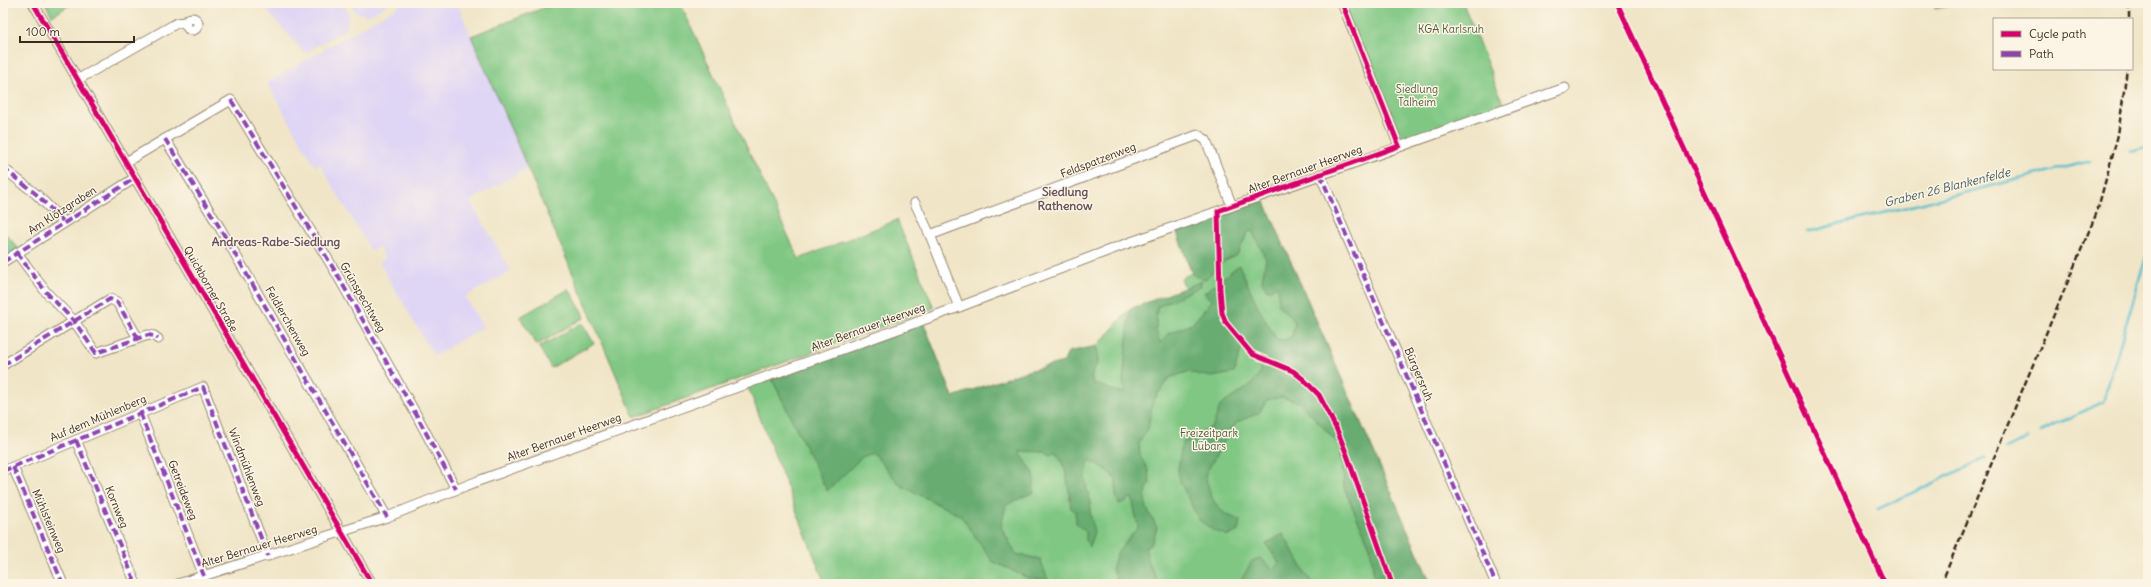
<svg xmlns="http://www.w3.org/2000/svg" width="2151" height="587" font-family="Delius,sans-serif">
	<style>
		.built { fill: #dfd5f5 }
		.green { fill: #80c783; stroke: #5e7850 }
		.forest { fill: #68ac71; stroke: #526b48 }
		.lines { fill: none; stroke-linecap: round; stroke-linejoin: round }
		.stream { stroke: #51bdcc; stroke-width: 2.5 }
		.street-casing { stroke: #968872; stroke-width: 11 }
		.street { stroke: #fff; stroke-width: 9 }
		.rail { stroke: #3b2a1e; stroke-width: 2.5; stroke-dasharray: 6 3; stroke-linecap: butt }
		.quiet { stroke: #8e44ad; stroke-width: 4; stroke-dasharray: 8 4; stroke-linecap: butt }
		.cycleway-casing { stroke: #fcf5e5; stroke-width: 8 }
		.cycleway { stroke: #d6006c; stroke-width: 5 }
		.labels { text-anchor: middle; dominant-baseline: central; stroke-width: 3; stroke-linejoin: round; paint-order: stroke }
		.park-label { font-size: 11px; fill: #50593c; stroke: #fcf5e5 }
		.street-label { font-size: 11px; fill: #3b2a1e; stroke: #fcf5e5 }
		.water-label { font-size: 12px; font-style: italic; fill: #435d5b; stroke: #fcf5e5 }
		.neighbourhood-label { font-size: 12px; font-weight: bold; fill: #69545d; stroke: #fcf5e5 }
	</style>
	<rect width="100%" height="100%" fill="#fcf5e5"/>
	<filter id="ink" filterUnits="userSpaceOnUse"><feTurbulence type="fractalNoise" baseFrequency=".025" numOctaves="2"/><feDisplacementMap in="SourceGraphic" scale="8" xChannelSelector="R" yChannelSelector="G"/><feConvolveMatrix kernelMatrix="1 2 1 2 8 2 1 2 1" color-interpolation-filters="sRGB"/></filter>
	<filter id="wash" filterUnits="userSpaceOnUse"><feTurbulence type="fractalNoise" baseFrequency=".012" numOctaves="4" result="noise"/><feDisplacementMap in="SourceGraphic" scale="16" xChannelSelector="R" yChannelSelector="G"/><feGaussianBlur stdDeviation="0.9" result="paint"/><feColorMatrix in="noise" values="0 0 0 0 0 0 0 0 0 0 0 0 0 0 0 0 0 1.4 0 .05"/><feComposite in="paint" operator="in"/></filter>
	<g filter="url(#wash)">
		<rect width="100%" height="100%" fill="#f0e5c7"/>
		<g class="built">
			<polygon points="260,3 344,3 349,15 345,30 305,53"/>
			<polygon points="351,3 391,3 368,16 355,12"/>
			<polygon points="404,3 457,3 527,168 470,201 511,271 465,297 483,327 434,356 379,262 385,259 379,247 371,251 320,164 315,166 267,83"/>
		</g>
		<g class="green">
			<polygon points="45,3 73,3 52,16"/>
			<polygon points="556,3 680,3 799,259 897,220 934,308 634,417 471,36"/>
			<polygon points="1339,3 1463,3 1503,103 1397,141"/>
			<polygon points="1933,3 1965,3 1935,9"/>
			<polygon points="1264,200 1431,584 825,584 748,387 924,324 953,397 1024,372 1064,362 1068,352 1097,346 1130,309 1185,288 1181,278 1192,273 1177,232"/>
			<polygon points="3,231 19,249 11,254 3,245"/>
			<polygon points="569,289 585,317 537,345 520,317"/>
			<polygon points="582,323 594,343 551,368 539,347"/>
		</g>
		<g class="forest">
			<path d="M1264,200L1431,584H1375L1370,547L1344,488L1341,446L1299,402L1281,397L1267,400L1259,413L1237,422L1223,443L1205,475C1212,499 1214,512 1240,520L1238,531L1228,536L1214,531L1199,520L1180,482L1178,470L1182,443L1213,426L1220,406L1252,384L1262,370L1243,343L1234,373L1212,377L1187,372L1169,378L1153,401L1148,429L1139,443L1140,456L1148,470L1150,484C1139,501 1149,511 1157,528L1152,543L1145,547L1150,566L1160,584H1116V576L1112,569L1117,553L1138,527L1132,498H1128L1127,501L1119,504L1116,497V480L1104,468L1089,460L1085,479L1087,490L1091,502L1090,511L1094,532L1089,547L1086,540V532L1076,523L1075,511L1071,508C1069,489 1067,467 1056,451L1051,455L1044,452L1019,451L1034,473V492L1006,505L1001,527L1016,554L1040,559L1048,580L1028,578L992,561L961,516L900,485L873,453L862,457L827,491L772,379L924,324L953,397L1024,372L1064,362L1068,352L1097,346L1098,363C1093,370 1090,375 1093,383L1118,392H1125L1123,381L1130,309L1202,281L1199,287L1157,307L1156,330L1160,343L1169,333L1192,324L1212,301L1204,293L1239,265L1258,307L1276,339L1285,340L1292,336L1295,322L1278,305V286L1267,290L1262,281L1266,259L1252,231L1248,232L1237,255L1218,265L1206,280L1192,274L1177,232Z"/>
			<polygon points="1283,534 1312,584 1239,584 1252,561 1260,558 1273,569 1279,563 1266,544"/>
		</g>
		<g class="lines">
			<g class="stream">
				<polyline points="2130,151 2148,147"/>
				<polyline points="1807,232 2091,161"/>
				<polyline points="3,242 11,251"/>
				<polyline points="2040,432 2103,402 2148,250"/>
				<polyline points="2006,449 2028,438"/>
				<polyline points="1878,509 1986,458"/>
			</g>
		</g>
	</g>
	<g filter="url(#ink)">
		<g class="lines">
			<defs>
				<g id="street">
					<polyline points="33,3 372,584"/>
					<polyline points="1342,3 1399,146"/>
					<circle cx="192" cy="24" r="6"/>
					<polyline points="77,80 177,23 185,22"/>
					<polyline points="165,139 220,228 387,517"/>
					<polyline points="126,162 231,100 335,271 417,416 456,489"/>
					<polyline points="3,168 36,194 64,222"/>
					<polyline points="1320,174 1496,584"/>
					<polyline points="915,203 930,235 959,307"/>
					<polyline points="930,235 1198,135 1206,140 1232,206"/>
					<polyline points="17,253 46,292 74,321 96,353 148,335 154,336 158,339"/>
					<polyline points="3,262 135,178"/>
					<polyline points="3,365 110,299 117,302 138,338"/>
					<polyline points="140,413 204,576"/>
					<polyline points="76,440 136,584"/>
					<polyline points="13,467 63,584"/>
					<polyline points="3,471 203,387 268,556"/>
					<polyline points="178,584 387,517 478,481 959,307 1123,245 1565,88"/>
				</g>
			</defs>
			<use href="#street" class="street-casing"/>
			<use href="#street" class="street"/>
			<g class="rail">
				<polyline points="2129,3 2129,19"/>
				<polyline points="1941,584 2097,212 2118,135 2127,69"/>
			</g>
			<g class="quiet">
				<polyline points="231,100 335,271 417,416 456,489"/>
				<polyline points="165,139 220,228 387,517"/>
				<polyline points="3,168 36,194 64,222"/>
				<polyline points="1320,174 1496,584"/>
				<polyline points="17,253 46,292 74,321 96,353 148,335 154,336 158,339"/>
				<polyline points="3,262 135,178"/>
				<polyline points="3,365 110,299 117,302 138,338"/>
				<polyline points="140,413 204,576"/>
				<polyline points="76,440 136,584"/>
				<polyline points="13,467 63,584"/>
				<polyline points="3,471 203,387 268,556"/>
			</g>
			<defs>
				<g id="cycleway">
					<polyline points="33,3 372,584"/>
					<polyline points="1342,3 1399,146 1218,211 1220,290 1222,313 1226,323 1252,354 1293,371 1303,379 1319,395 1337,430 1347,455 1392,584"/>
					<polyline points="1617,3 1885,584"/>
				</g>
			</defs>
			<use href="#cycleway" class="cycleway-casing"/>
			<use href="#cycleway" class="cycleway"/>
		</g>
	</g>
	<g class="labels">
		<g class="park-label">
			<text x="1451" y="29">KGA Karlsruh</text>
			<text x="1417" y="89">Siedlung<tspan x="1417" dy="13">Talheim</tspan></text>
			<text x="1209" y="433">Freizeitpark<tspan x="1209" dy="13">Lübars</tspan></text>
		</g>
		<g class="street-label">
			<text transform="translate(1098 160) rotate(-21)">Feldspatzenweg</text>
			<text transform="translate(1305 169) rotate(-20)">Alter Bernauer Heerweg</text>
			<text transform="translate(62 210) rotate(-33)">Am Klötzgraben</text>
			<text transform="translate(211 289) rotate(60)">Quickborner Straße</text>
			<text transform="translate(363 297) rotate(60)">Grünspechtweg</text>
			<text transform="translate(288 321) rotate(60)">Feldlerchenweg</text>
			<text transform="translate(868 327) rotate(-20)">Alter Bernauer Heerweg</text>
			<text transform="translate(1419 374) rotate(67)">Bürgersruh</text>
			<text transform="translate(98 418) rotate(-23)">Auf dem Mühlenberg</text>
			<text transform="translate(564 437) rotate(-20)">Alter Bernauer Heerweg</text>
			<text transform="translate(247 467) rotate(69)">Windmühlenweg</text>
			<text transform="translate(183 490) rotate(69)">Getreideweg</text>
			<text transform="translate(117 507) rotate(68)">Kornweg</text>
			<text transform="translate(49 521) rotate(67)">Mühlsteinweg</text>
			<text transform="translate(259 546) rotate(-17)">Alter Bernauer Heerweg</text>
		</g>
		<g class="water-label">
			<text transform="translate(1947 187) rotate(-14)">Graben 26 Blankenfelde</text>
		</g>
		<g class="neighbourhood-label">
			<text x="1065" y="191">Siedlung<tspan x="1065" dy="14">Rathenow</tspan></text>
			<text x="276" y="241">Andreas-Rabe-Siedlung</text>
		</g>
	</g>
	<rect width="2151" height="587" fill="none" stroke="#fcf5e5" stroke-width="16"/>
	<rect x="1993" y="18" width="140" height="52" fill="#fcf5e5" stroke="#afa495"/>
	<rect x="2001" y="31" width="20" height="6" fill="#d6006c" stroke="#afa495"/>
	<text x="2029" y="38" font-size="12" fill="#3b2a1e">Cycle path</text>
	<rect x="2001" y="51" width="20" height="6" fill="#8e44ad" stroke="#afa495"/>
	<text x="2029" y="58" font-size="12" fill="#3b2a1e">Path</text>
	<path d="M20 36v6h114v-6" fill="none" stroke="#3b2a1e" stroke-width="2"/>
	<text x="26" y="36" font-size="12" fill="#3b2a1e" stroke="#fcf5e5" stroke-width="3" paint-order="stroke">100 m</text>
</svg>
